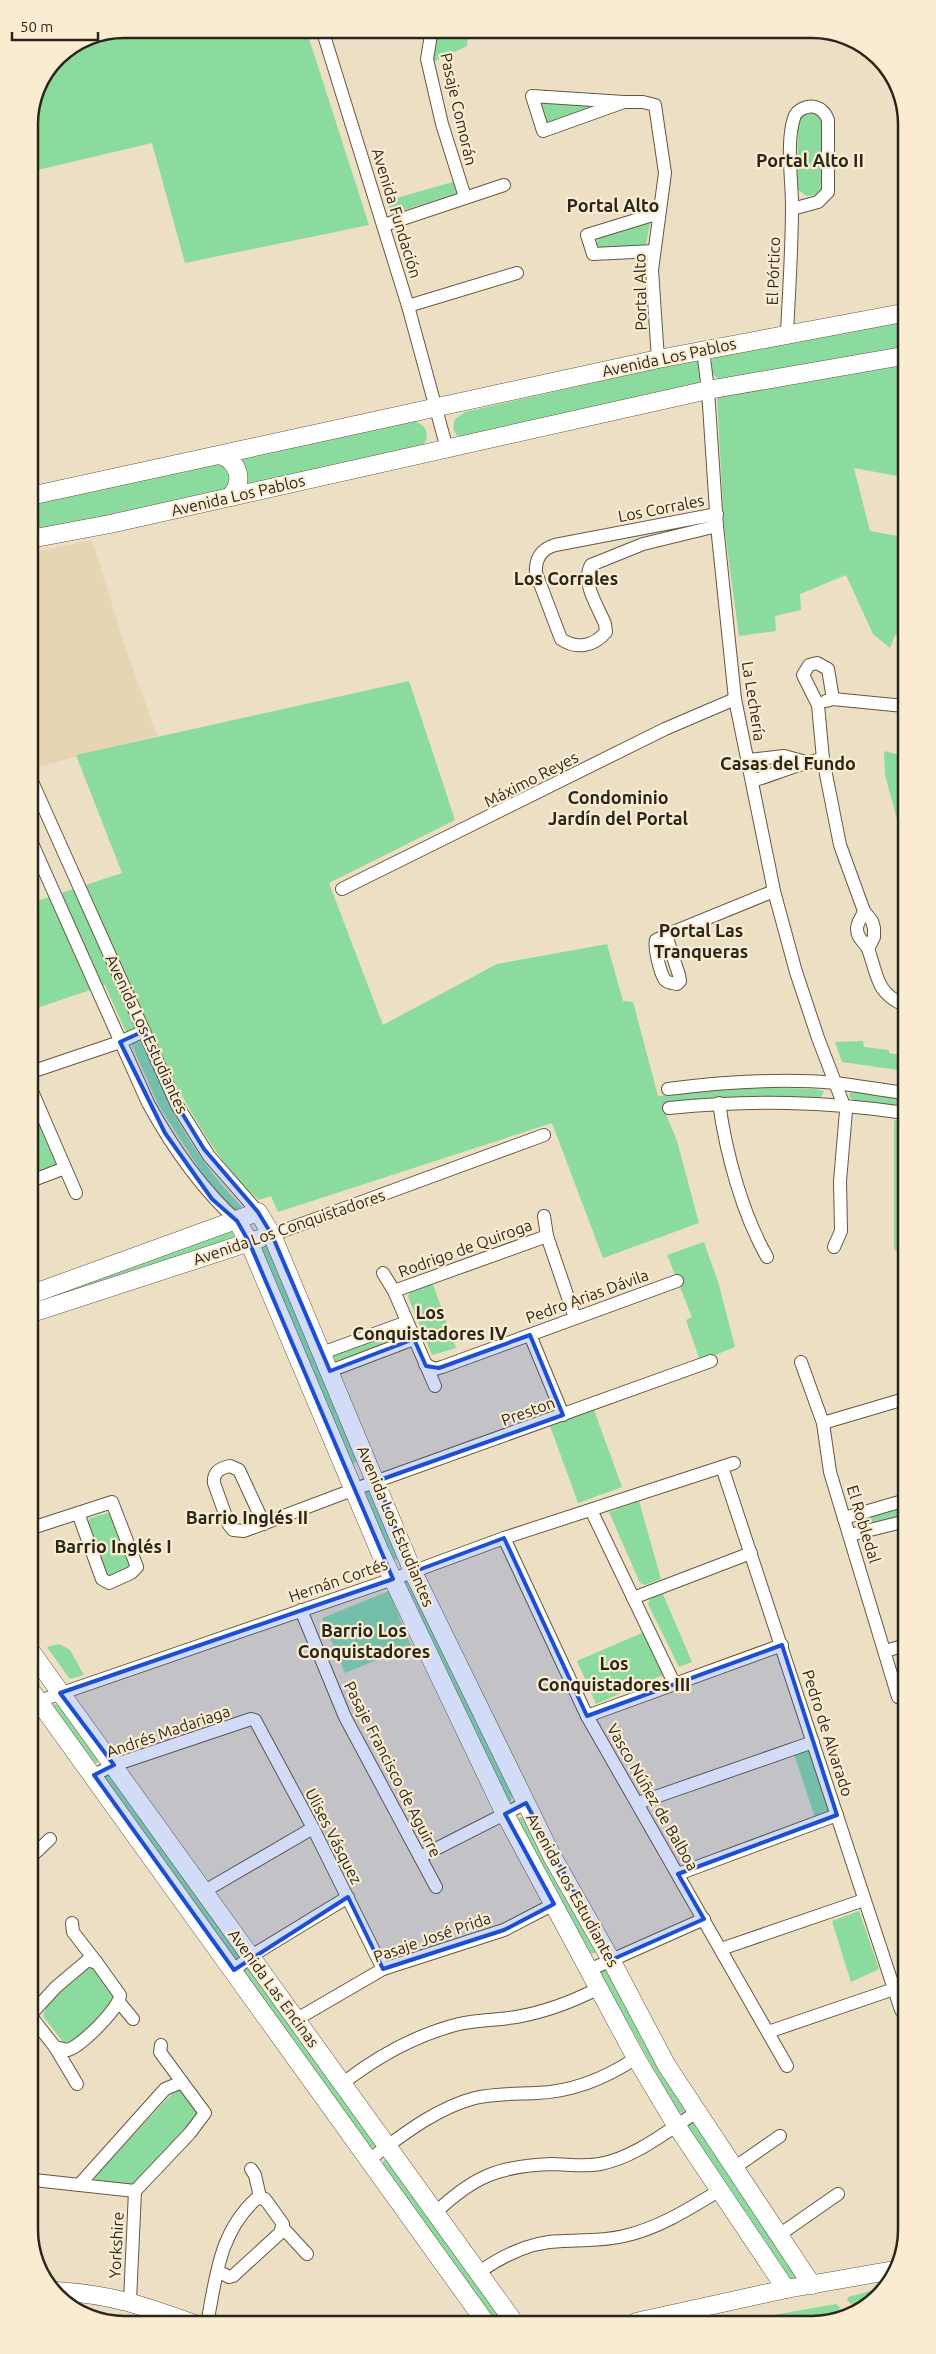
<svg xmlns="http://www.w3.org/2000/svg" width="936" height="2354" font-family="Ubuntu,sans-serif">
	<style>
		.built { fill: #e6d5b3 }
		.green { fill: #8bda9e }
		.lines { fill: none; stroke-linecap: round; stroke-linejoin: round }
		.stream { stroke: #42d3ec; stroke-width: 3 }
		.street-casing { stroke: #645941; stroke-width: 14 }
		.secondary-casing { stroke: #645941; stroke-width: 19 }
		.street { stroke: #fff; stroke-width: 12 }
		.secondary { stroke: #fff; stroke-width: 18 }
		.marked { fill: #1d4ed8; fill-opacity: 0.2; stroke: #1d4ed8; stroke-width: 4; stroke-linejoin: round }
		.labels { text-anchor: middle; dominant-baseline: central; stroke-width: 4.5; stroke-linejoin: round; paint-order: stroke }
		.street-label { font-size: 16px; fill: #2b261c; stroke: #faecd1 }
		.neighbourhood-label { font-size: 18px; font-weight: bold; fill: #2b261c; stroke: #faecd1 }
		.rim { fill: none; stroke: #2b261c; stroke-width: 2.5 }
	</style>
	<rect width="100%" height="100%" fill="#ecdfc4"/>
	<polygon class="built" points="92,540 125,646 157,736 41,766 30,745 30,553"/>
	<g class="green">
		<polygon points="124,29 306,29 369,225 185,263 152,143 29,172 29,118 57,56 88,36"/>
		<polygon points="436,29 468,29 467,46 433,62"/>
		<polygon points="543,102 604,105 547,124 541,104"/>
		<polygon points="805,112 818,114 823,121 822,191 818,195 807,196 797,189 798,125 801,116"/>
		<polygon points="456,181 458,193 392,214 386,201"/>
		<polygon points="650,222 646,245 599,248 596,244 598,238"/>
		<path d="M903,320V352L721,381C711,376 708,365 714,356Z"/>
		<path d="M693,360L698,361L701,377L698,385L462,439C453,433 452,428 455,419L465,412Z"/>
		<polygon points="903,364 903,477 854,468 870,531 903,537 904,638 895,635 890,648 873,634 846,575 800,594 801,610 775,616 776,631 739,636 724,525 717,397"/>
		<path d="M413,420C429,426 430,437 421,449L30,536V502Z"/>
		<path d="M409,681L455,820L329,883L383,1025L497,964L607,944L623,1001L633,1002L658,1096C711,1088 762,1087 815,1089L824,1091L821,1098L715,1097L662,1105L677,1141L699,1223L603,1258L552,1123L278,1212L271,1196L259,1200C225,1170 203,1133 181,1094L167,1099C183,1135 214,1179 242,1207L233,1212L204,1176L159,1106L105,985L31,1010V903L122,873L76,755Z"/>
		<polygon points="884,751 904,756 904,845 885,775"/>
		<polygon points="863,1041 864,1047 889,1050 889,1053 905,1056 905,1071 842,1062 835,1042"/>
		<polygon points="855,1092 905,1099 905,1108 858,1102 849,1097 850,1093"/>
		<polygon points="31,1100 60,1166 31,1177"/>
		<polygon points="894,1120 905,1123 905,1251 894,1250"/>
		<polygon points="230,1229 235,1237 32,1309 32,1299"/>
		<polygon points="704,1242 719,1285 735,1347 700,1361 686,1320 692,1317 667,1255"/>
		<polygon points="267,1244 358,1459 355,1463 351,1464 256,1248"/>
		<polygon points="432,1282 456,1348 432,1355 408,1297 410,1289"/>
		<polygon points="401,1331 406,1333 404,1338 333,1362 330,1355"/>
		<polygon points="594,1410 622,1487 578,1503 550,1426"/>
		<polygon points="369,1491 402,1557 392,1561 363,1499 364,1492"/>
		<polygon points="639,1501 661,1579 645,1585 640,1583 609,1512"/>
		<polygon points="906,1504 906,1514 860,1526 857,1518"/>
		<polygon points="112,1512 132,1566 109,1579 105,1577 86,1524 90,1518"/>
		<polygon points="405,1579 409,1580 512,1794 511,1801 508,1802 403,1581"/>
		<polygon points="389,1591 411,1646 345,1673 322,1618"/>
		<polygon points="662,1592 692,1662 679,1667 648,1604 651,1597"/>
		<polygon points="644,1632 663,1675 596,1704 577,1661"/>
		<polygon points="59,1644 70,1650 84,1675 70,1679 47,1647"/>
		<polygon points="54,1704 60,1705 99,1757 97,1763 90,1762 53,1707"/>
		<polygon points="811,1746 832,1813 815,1818 793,1751"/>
		<polygon points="110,1772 238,1950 238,1959 235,1959 103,1778 104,1773"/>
		<polygon points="521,1817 525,1819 597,1949 595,1953 590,1954 517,1824 518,1819"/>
		<polygon points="859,1911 879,1969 851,1982 832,1921"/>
		<polygon points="89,1965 97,1968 116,1999 78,2039 70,2043 63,2042 43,2016 47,2005"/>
		<polygon points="248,1966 376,2144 373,2147 369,2147 244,1972 244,1968"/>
		<polygon points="605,1967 686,2109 682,2113 678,2112 600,1973 601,1968"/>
		<polygon points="175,2090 182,2090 197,2113 196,2117 131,2186 96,2180 94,2178"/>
		<polygon points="689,2120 694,2120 796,2274 797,2278 788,2281 688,2127"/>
		<polygon points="385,2159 388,2160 508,2322 494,2323 382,2164"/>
		<polygon points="889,2286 888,2288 843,2320 739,2321 836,2304 840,2307 838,2313 843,2315 852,2312 855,2308 847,2300 848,2297"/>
	</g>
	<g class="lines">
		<polyline class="stream" points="104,2320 122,2325"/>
		<defs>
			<g id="street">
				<polyline points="322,29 408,306 447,449"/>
				<polyline points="432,29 427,59 442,124 465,197"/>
				<polyline points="624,102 532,96 543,131 624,102 643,102 655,105 665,173 652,270 658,359"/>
				<polyline points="384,225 504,185"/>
				<polyline points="654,251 593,254 587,235 659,213"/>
				<polyline points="408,306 517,273"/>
				<path d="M787,333C789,291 792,249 792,206C792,180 786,143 794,118C796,110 807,105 815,107C822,109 826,114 828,120V192L818,202L792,209"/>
				<polyline points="703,350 708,390 717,526 735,699 774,891 796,972 818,1038 846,1111 840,1181 841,1231 834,1247"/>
				<path d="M717,514L555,545C541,549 535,559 536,573L561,639C577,650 594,646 606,632L605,624C598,606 581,583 591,565L643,544L717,526"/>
				<polyline points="833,699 828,669 817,663 809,665 803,675 818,705 823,759 840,845 864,911 872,921 874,928 874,937 868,949"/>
				<polyline points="826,701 833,699 904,706"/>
				<polyline points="748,760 784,756 806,762"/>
				<polyline points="30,777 177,1105 209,1156 258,1212"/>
				<path d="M752,781C776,774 799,763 823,759"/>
				<path d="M31,841L148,1103C172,1147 200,1187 237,1221"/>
				<polyline points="342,889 665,729 735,699"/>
				<path d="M864,911C862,918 857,922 857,929C857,939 865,942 868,949C878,975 875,992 904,1005"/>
				<path d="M666,935L679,975L680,981L677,984C672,983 668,983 665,980C660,973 654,948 656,940L666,935L774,891"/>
				<polyline points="31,1072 120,1042 144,1031"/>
				<polyline points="31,1089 76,1193"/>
				<path d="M668,1089C723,1082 781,1078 836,1083C859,1086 882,1090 905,1093"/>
				<path d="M719,1103C726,1153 742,1213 767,1257"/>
				<path d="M669,1108C751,1100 824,1101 905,1113"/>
				<polyline points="31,1181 65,1168"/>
				<polyline points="544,1216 547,1236 575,1318"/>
				<polyline points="272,1235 544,1135"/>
				<polyline points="383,1273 394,1291 435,1386"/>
				<polyline points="394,1291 547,1236"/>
				<polyline points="530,1335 563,1415"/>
				<polyline points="322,1353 407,1322"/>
				<polyline points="801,1362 823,1423 830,1472 898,1697"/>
				<polyline points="425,1364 435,1369 442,1367 677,1281"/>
				<polyline points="330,1371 414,1339"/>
				<polyline points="823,1423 901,1400"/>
				<polyline points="722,1467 901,2010"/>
				<polyline points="591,1510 674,1683"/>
				<polyline points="844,1518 906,1500"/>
				<path d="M264,1524L239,1470L230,1466C220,1468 213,1472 214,1483L229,1525L233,1530L244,1531L355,1489L711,1361"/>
				<polyline points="32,1528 112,1502 137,1567 131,1573 109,1583 102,1579 78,1513"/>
				<polyline points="850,1535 906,1521"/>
				<polyline points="504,1538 587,1716 787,2066"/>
				<polyline points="633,1598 751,1553"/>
				<polyline points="301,1610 345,1717 436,1887"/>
				<polyline points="885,1651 906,1645"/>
				<polyline points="39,1701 393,1579 504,1538 734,1463"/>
				<polyline points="587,1716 782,1645"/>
				<polyline points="94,1775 114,1765 251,1719 255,1720 313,1828 383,1969"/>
				<polyline points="638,1803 813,1742"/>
				<polyline points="33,1855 50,1839"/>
				<polyline points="420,1857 526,1803"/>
				<polyline points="678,1874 837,1815"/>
				<polyline points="203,1892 313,1828"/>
				<polyline points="72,1923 73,1932 97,1963"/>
				<polyline points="721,1949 864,1900"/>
				<polyline points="234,1970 251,1956 348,1897"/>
				<polyline points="589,1970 704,1919"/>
				<polyline points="119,2002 133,2019"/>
				<path d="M33,2012L56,1987L88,1960L97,1963L120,1995C120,2008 81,2046 68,2050L55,2047L33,2019"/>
				<polyline points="297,2019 383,1969 504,1930 554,1904"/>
				<polyline points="768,2032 894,1989"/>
				<polyline points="161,2045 160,2052 182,2082"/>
				<polyline points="55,2047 77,2084"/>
				<path d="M343,2083C378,2056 415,2035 459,2024C477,2020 497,2020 516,2017C545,2012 572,2002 599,1988"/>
				<path d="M370,2159C401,2136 436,2108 475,2098C496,2093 516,2094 536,2093C573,2092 606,2078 636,2058"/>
				<polyline points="734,2168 780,2136"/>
				<polyline points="251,2169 255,2175 260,2197"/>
				<polyline points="34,2180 135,2191"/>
				<polyline points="79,2185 165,2089 182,2082 205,2113 190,2133 135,2191"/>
				<path d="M435,2213C473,2177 498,2166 551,2164C567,2164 584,2167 600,2164C636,2157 667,2131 697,2112"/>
				<polyline points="283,2228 307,2254"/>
				<polyline points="779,2235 838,2194"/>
				<path d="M478,2273C503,2255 532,2241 563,2241C584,2240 603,2241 624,2236C659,2228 689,2209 720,2190"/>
				<polyline points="130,2301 135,2191"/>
				<path d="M207,2324C216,2277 219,2232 257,2198L265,2199L283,2224L280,2233L233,2276L229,2277L218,2271"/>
			</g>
			<g id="secondary">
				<path d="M220,455C240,462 244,482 230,497"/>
				<polyline points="30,496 658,359 903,313"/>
				<polyline points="30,539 110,524 708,390 903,356"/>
				<polyline points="237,1221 249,1242 380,1552 505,1814 636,2058 676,2125 786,2289"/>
				<polyline points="32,1294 258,1212 272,1235 413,1572 552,1856 611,1960 667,2066 812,2285"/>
				<polyline points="32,1313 259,1239"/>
				<polyline points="32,1653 514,2322"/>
				<polyline points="32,1692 486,2323"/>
				<path d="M55,2291C111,2294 145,2306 197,2325"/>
				<polyline points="636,2322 786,2289 894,2270"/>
			</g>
		</defs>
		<use href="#street" class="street-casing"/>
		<use href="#secondary" class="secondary-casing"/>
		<use href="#street" class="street"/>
		<use href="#secondary" class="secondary"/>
	</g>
	<path class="marked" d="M144,1031L177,1105L204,1149L258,1212L272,1235L330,1371L414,1339L426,1366L439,1368L530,1335L563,1415L377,1481L413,1572L504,1538L587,1716L782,1645L837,1815L678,1874L704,1919L611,1960L526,1803L505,1814L554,1904L504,1930L383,1969L348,1897L234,1970L94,1775L114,1765L60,1693L393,1579L249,1242L237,1221L212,1199L165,1133L120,1042Z"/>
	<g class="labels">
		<g class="street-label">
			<text transform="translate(459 109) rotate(77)">Pasaje Comorán</text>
			<text transform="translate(397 213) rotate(73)">Avenida Fundación</text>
			<text transform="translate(773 271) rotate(-88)">El Pórtico</text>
			<text transform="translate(640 292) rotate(-91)">Portal Alto</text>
			<text transform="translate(669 357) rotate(-12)">Avenida Los Pablos</text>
			<text transform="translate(238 495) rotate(-13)">Avenida Los Pablos</text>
			<text transform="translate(661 508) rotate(-11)">Los Corrales</text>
			<text transform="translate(754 701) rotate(81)">La Lechería</text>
			<text transform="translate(531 779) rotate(-27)">Máximo Reyes</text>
			<text transform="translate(147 1034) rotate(65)">Avenida Los Estudiantes</text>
			<text transform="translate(289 1227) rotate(-19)">Avenida Los Conquistadores</text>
			<text transform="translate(465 1248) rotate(-20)">Rodrigo de Quiroga</text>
			<text transform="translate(587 1296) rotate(-20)">Pedro Arias Dávila</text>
			<text transform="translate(528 1411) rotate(-20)">Preston</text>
			<text transform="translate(864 1524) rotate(73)">El Robledal</text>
			<text transform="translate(396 1526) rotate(67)">Avenida Los Estudiantes</text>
			<text transform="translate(338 1580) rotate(-19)">Hernán Cortés</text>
			<text transform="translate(168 1731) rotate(-19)">Andrés Madariaga</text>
			<text transform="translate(828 1733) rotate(72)">Pedro de Alvarado</text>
			<text transform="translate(393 1769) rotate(63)">Pasaje Francisco de Aguirre</text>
			<text transform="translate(653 1797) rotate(60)">Vasco Núñez de Balboa</text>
			<text transform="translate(334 1836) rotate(63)">Ulises Vásquez</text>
			<text transform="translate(573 1890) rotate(61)">Avenida Los Estudiantes</text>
			<text transform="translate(432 1937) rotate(-19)">Pasaje José Prida</text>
			<text transform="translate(274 1988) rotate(54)">Avenida Las Encinas</text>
			<text transform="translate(116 2245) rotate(-87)">Yorkshire</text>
		</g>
		<g class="neighbourhood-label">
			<text x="810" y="160">Portal Alto II</text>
			<text x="613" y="205">Portal Alto</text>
			<text x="566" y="578">Los Corrales</text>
			<text x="788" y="763">Casas del Fundo</text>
			<text x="618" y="797">Condominio<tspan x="618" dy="21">Jardín del Portal</tspan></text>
			<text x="701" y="930">Portal Las<tspan x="701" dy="21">Tranqueras</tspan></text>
			<text x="430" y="1312">Los<tspan x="430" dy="21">Conquistadores IV</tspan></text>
			<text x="247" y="1517">Barrio Inglés II</text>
			<text x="113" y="1546">Barrio Inglés I</text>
			<text x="364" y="1630">Barrio Los<tspan x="364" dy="21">Conquistadores</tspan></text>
			<text x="614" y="1663">Los<tspan x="614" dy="21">Conquistadores III</tspan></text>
		</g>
	</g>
	<path d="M0 0H936V2354H0ZM124 38H812A86 86 0 0 1 898 124V2230A86 86 0 0 1 812 2316H124A86 86 0 0 1 38 2230V124A86 86 0 0 1 124 38Z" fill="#faecd1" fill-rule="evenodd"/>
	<path class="rim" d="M124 38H812A86 86 0 0 1 898 124V2230A86 86 0 0 1 812 2316H124A86 86 0 0 1 38 2230V124A86 86 0 0 1 124 38Z"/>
	<path d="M12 32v8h86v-8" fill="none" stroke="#2b261c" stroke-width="2.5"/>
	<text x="20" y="32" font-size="15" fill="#2b261c" stroke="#faecd1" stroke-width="4" paint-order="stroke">50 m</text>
</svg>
